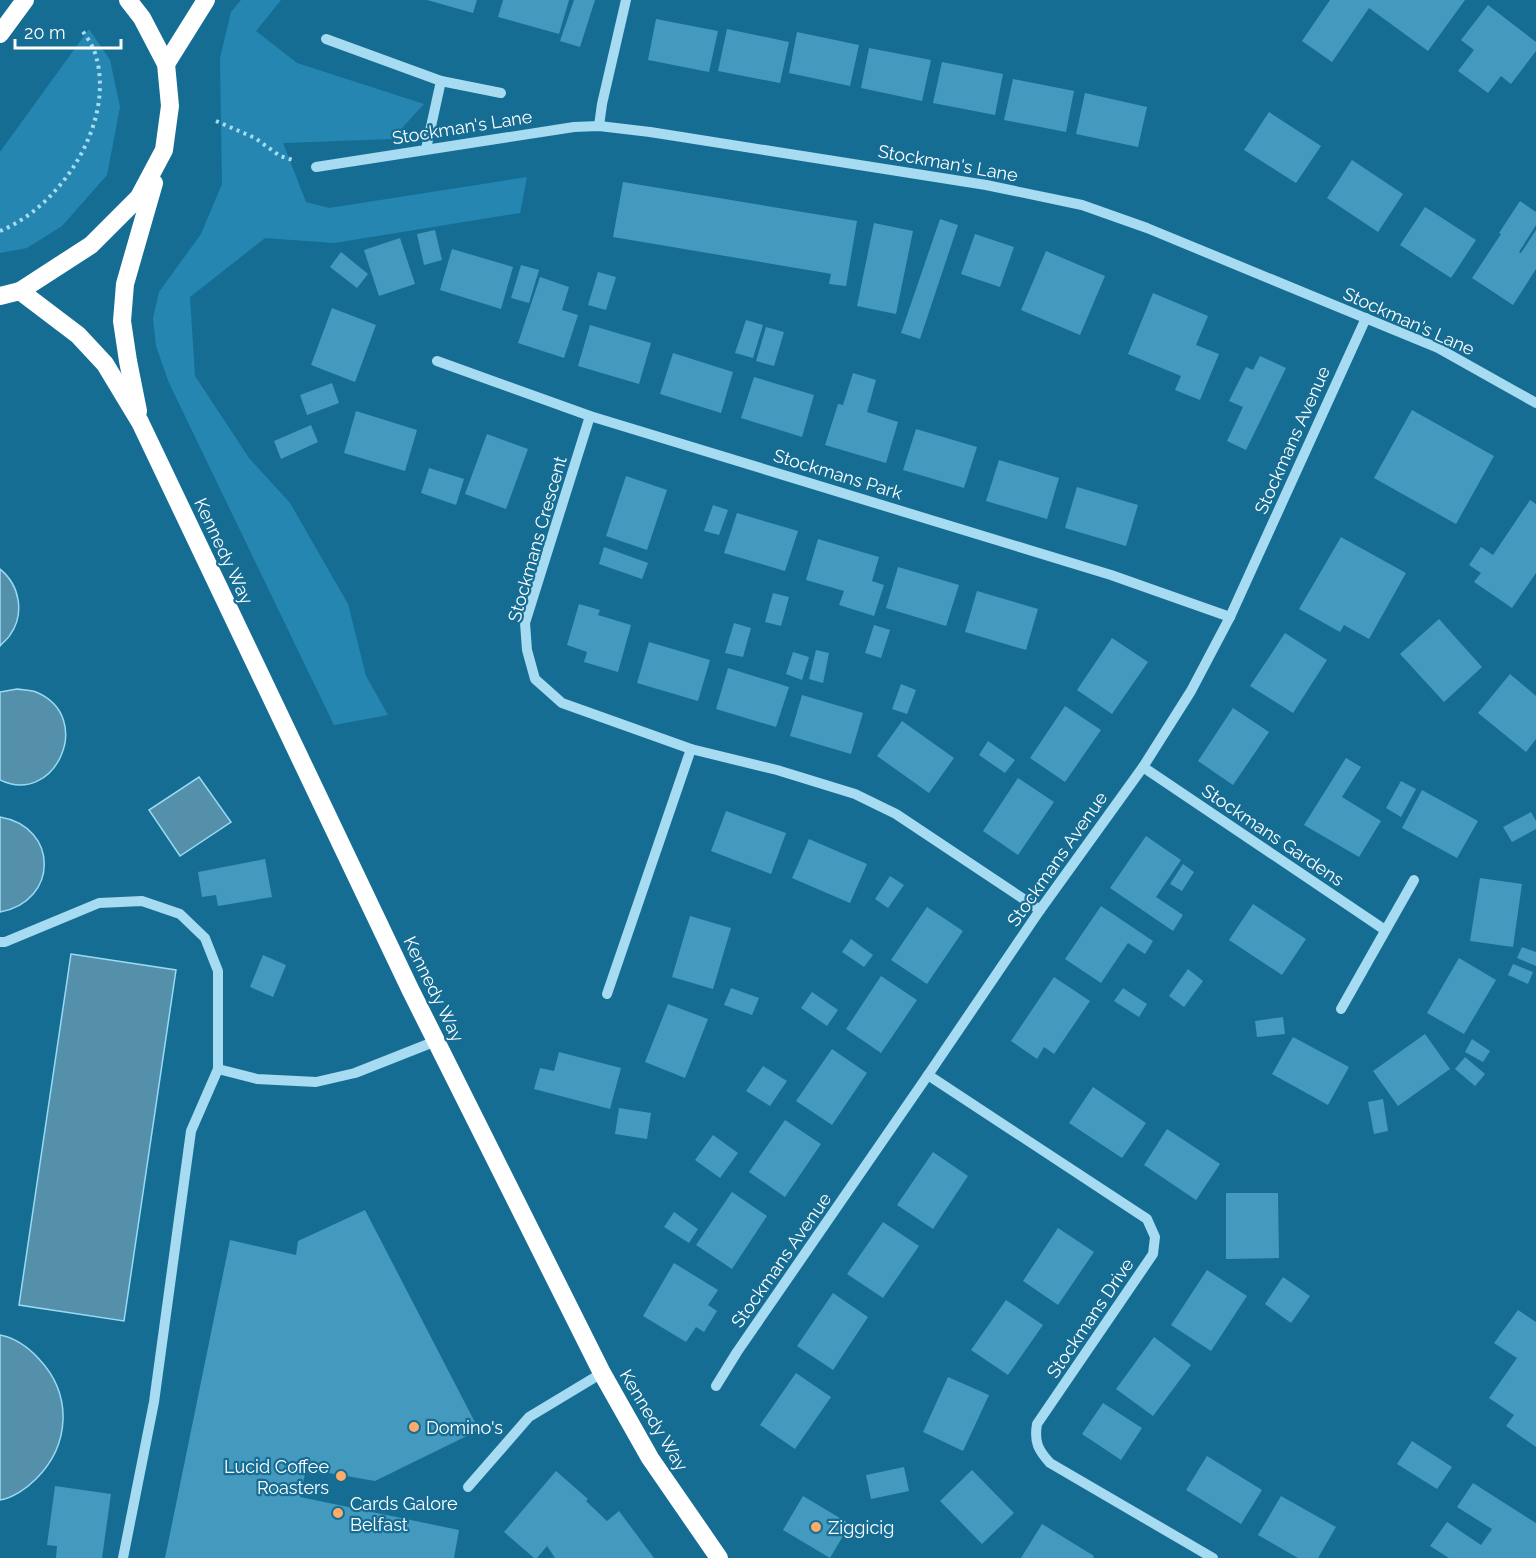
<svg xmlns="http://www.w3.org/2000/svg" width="1536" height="1558" font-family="Raleway,sans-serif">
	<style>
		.green { fill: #2587b1 }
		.water { fill: #5490aa; stroke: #98daf4; stroke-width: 1.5 }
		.building { fill: #4399be }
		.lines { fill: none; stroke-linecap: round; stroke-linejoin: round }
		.path { stroke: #a6dbf1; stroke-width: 4; stroke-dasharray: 3 4.5; stroke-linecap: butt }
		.minor { stroke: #a6dbf1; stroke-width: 10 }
		.highway { stroke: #fff; stroke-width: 18 }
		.poi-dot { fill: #ffac66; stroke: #166d94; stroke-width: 2 }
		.labels { text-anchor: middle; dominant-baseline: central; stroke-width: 4.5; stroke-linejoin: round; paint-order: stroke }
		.street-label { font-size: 18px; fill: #fff; stroke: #166d94 }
		.poi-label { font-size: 18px; fill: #fff; stroke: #166d94; text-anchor: start }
	</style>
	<rect width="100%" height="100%" fill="#166d94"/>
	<g class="green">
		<polygon points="241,0 281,0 256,31 297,63 424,104 392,139 283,143 306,202 329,208 527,177 520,213 334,243 265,238 190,297 195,376 249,458 290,503 348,604 366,676 388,715 334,725 169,383 156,346 153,318 159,292 201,234 222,184 220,58 231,12"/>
		<polygon points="89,29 110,60 120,107 107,175 62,226 27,248 0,253 0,152"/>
	</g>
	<g class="water">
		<path d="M0,569C20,585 25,614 10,635C8,639 3,642 0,646Z"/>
		<path d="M17,689C23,690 30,690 36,692C96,717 55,807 0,780V692Z"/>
		<polygon points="199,777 231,822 180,856 149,810"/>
		<path d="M0,817C59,827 59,901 0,912Z"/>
		<polygon points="71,954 176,970 124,1321 19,1305"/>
		<path d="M0,1335C15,1338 29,1348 39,1359C73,1395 70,1445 36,1479C27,1488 13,1498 0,1500Z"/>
	</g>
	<g class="building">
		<polygon points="427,0 477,0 473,13"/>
		<polygon points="503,0 569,0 559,34 498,17"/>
		<polygon points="574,0 595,0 580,47 560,41"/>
		<polygon points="1330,0 1465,0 1428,51 1369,8 1332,62 1302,41"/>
		<polygon points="1488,5 1536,42 1536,51 1511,84 1501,76 1488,93 1458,71 1474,50 1461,40"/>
		<polygon points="656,19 718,31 709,72 648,60"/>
		<polygon points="727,29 789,42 780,83 718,71"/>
		<polygon points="797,32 859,45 850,86 789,73"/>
		<polygon points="869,48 931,60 922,101 861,88"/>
		<polygon points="942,62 1003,74 995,115 933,103"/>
		<polygon points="1013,79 1074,91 1066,132 1004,120"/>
		<polygon points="1085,93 1147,107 1138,147 1076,134"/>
		<polygon points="1269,112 1321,146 1296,183 1244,150"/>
		<polygon points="1352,160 1403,194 1378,232 1327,198"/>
		<polygon points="623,182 857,221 846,286 829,284 831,274 826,273 613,237"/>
		<polygon points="1520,201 1536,212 1536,225 1519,252 1521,253 1536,230 1536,269 1513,305 1472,278 1501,234 1499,233"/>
		<polygon points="1425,207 1476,240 1451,278 1400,245"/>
		<polygon points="940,219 958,225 920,339 901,333"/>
		<polygon points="874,223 913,231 896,314 857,306"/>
		<polygon points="435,230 442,260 424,265 417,234"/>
		<polygon points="975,234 1014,247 1000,287 961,274"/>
		<polygon points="400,238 415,284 379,296 364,250"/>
		<polygon points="452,249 513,267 501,309 440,290"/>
		<polygon points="1046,251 1105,276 1080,335 1021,310"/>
		<polygon points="341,252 368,274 357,288 330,267"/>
		<polygon points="521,265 539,270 529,303 511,298"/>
		<polygon points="598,272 616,277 606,310 588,305"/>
		<polygon points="540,277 569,287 562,310 578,315 564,358 518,343"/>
		<polygon points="1153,293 1208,316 1196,345 1219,354 1200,400 1175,390 1181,376 1128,354"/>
		<polygon points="332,308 376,325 355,382 311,365"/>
		<polygon points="746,320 763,325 753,358 735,353"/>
		<polygon points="590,325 651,343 639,384 578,366"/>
		<polygon points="766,327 784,332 774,366 756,361"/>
		<polygon points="673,353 733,372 721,413 660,394"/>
		<polygon points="1260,356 1286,368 1246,450 1227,441 1243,407 1229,401 1246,367 1253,370"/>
		<polygon points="853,373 876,380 867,412 898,422 886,463 825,445 838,404 843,405"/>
		<polygon points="754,377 814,395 802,437 741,418"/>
		<polygon points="332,383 339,403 307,415 300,395"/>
		<polygon points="1412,410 1494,456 1456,524 1374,478"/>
		<polygon points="356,411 417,430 405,471 344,453"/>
		<polygon points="311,425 318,442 281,459 274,441"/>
		<polygon points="916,429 977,447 964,488 903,470"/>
		<polygon points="487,434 528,449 506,509 465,494"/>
		<polygon points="999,460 1059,478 1047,519 986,501"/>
		<polygon points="429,468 464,479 456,505 421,493"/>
		<polygon points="626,476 667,490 647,550 606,536"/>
		<polygon points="1077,487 1138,505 1126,546 1065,528"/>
		<polygon points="1530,500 1536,504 1536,573 1512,608 1474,582 1481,573 1469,565 1481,547 1493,555"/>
		<polygon points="713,505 728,510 719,535 704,531"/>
		<polygon points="737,513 798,531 785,571 724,553"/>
		<polygon points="1341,537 1406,573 1369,639 1344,625 1340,632 1299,609"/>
		<polygon points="818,539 879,557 872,581 884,585 874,616 839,605 844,591 806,580"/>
		<polygon points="604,547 648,563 642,579 599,564"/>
		<polygon points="898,567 959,585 946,626 886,608"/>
		<polygon points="977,591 1038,609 1026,650 965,632"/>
		<polygon points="773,593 789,597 781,626 765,622"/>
		<polygon points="579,604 600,610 598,615 631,625 618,672 584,662 587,652 567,645"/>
		<polygon points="1439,619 1482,667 1444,702 1400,654"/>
		<polygon points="734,623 751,628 743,657 725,653"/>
		<polygon points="874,625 890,630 881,658 865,653"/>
		<polygon points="1285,633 1327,660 1293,713 1250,686"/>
		<polygon points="1112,638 1148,662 1112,714 1077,690"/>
		<polygon points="649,642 710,660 698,701 637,683"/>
		<polygon points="816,650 829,653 823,683 809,679"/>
		<polygon points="793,652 809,657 802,680 786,674"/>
		<polygon points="728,668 789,687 776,727 716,709"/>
		<polygon points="1510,674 1536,696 1536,739 1526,752 1478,713"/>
		<polygon points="901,684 916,690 907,714 892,709"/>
		<polygon points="802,695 863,713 851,754 790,736"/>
		<polygon points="1065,706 1101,730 1065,782 1030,758"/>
		<polygon points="1233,708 1269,732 1233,785 1198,761"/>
		<polygon points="902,721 954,758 929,793 877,756"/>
		<polygon points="988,741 1015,760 1005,773 979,755"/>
		<polygon points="1346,758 1361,767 1342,797 1381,821 1359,857 1304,825"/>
		<polygon points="1018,778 1054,802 1018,855 983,831"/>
		<polygon points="1401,781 1416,789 1401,817 1386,808"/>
		<polygon points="1422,790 1478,821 1457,858 1402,828"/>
		<polygon points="726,811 786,833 771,874 711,851"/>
		<polygon points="1531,812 1536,821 1536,829 1512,842 1503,827"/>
		<polygon points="1146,836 1181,860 1156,897 1183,915 1173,931 1110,888"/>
		<polygon points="809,839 867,864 850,903 792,878"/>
		<polygon points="265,859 272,897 218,906 216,895 202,897 198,872"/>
		<polygon points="1183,864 1194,872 1182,891 1170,884"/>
		<polygon points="890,876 904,885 888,908 875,899"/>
		<polygon points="1480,878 1522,884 1513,947 1470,941"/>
		<polygon points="1253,904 1306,939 1282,975 1229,940"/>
		<polygon points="1101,906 1153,941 1145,954 1128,943 1101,983 1065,959"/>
		<polygon points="927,907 963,931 927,984 891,960"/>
		<polygon points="690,916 731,928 713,989 672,977"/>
		<polygon points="851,939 873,955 864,967 842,952"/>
		<polygon points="1522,947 1536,952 1536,966 1517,958"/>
		<polygon points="263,955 286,965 273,997 250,987"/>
		<polygon points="1459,958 1496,980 1464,1034 1427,1013"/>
		<polygon points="1513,964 1533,972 1528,984 1508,975"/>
		<polygon points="1188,969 1203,981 1184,1007 1169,996"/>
		<polygon points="881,976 917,1000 881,1053 846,1029"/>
		<polygon points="1054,977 1090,1001 1054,1054 1044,1047 1037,1059 1011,1041"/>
		<polygon points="731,988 759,998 752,1015 724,1005"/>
		<polygon points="1123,988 1147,1004 1139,1017 1114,1001"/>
		<polygon points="812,992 838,1010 827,1026 801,1008"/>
		<polygon points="668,1004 708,1019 685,1078 645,1062"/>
		<polygon points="1283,1017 1285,1034 1257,1037 1255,1021"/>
		<polygon points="1425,1034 1450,1069 1398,1106 1373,1071"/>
		<polygon points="1293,1037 1349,1067 1328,1105 1272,1074"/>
		<polygon points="1472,1039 1490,1051 1483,1062 1465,1052"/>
		<polygon points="832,1049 867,1073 832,1125 796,1101"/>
		<polygon points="559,1052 621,1068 610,1109 534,1089 540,1068 554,1071"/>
		<polygon points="1465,1057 1485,1074 1475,1086 1455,1069"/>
		<polygon points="763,1066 787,1081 770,1106 746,1091"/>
		<polygon points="1093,1087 1146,1123 1122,1158 1069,1123"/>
		<polygon points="1383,1099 1388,1131 1374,1134 1368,1102"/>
		<polygon points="619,1108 651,1113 647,1139 615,1134"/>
		<polygon points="785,1120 821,1144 785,1197 749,1172"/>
		<polygon points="1167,1129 1220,1164 1196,1200 1144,1165"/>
		<polygon points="713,1135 738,1153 720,1178 695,1160"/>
		<polygon points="933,1152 968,1176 933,1229 897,1205"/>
		<polygon points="732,1192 767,1216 732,1269 696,1245"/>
		<polygon points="1226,1193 1278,1193 1279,1258 1226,1259"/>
		<polygon points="365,1210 479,1430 375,1481 306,1469 300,1497 459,1530 454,1558 165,1558 230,1240 296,1255 298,1241"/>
		<polygon points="674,1212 698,1229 689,1243 664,1227"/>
		<polygon points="883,1222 919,1246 883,1298 847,1274"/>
		<polygon points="1058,1228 1094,1252 1058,1305 1023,1281"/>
		<polygon points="674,1263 718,1290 708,1305 717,1311 704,1332 696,1327 686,1342 643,1316"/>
		<polygon points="1207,1270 1247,1296 1211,1351 1171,1325"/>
		<polygon points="1283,1277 1310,1296 1291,1323 1265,1304"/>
		<polygon points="833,1293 868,1317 833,1370 797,1346"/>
		<polygon points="1006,1300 1043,1325 1008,1375 971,1350"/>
		<polygon points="1518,1310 1536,1322 1536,1447 1506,1426 1514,1415 1489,1398 1517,1358 1494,1343"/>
		<polygon points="1154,1337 1191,1365 1153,1416 1116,1389"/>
		<polygon points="796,1373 831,1397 795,1449 760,1425"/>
		<polygon points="948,1377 989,1395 963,1451 923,1432"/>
		<polygon points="1103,1403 1142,1428 1121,1460 1082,1434"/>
		<polygon points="1412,1441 1452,1467 1437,1489 1397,1464"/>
		<polygon points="1207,1456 1262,1490 1241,1524 1186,1490"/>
		<polygon points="904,1467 909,1491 871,1499 866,1475"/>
		<polygon points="972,1470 1014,1513 982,1544 940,1501"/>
		<polygon points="556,1471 588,1499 586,1501 607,1521 619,1511 654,1558 555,1558 547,1546 537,1558 534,1558 504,1532"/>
		<polygon points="1473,1483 1536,1523 1536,1558 1449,1558 1430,1546 1447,1522 1481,1545 1492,1529 1457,1507"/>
		<polygon points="55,1486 111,1494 102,1558 56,1558 57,1546 47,1545"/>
		<polygon points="803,1496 850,1524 830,1558 783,1530"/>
		<polygon points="1281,1496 1336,1527 1318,1558 1298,1558 1258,1535"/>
		<polygon points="1042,1524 1094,1556 1093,1558 1021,1558"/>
	</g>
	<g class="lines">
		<g class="path">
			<polyline points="216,121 255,138 280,156 296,161"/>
			<path d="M0,231C62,206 117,120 95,53C92,44 86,36 81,29"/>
		</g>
		<g class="minor">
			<polyline points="326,39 441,81 426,149"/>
			<polyline points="441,81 501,93"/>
			<polyline points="599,126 602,104 626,0"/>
			<polyline points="316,167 574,127 599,126 650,132 986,185 1082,205 1147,228 1438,348 1536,403"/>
			<polyline points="437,361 590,416 1111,575 1230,617"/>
			<polyline points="590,416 525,623 527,650 535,679 562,703 691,749 777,770 855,794 896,814 1040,910"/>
			<polyline points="1143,767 1385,930"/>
			<polyline points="0,942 5,942 99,903 142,901 180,914 205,938 218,971 218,1069 191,1131 154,1402 123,1558"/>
			<polyline points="607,994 691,749"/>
			<polyline points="1341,1009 1414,880"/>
			<polyline points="218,1069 257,1079 316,1082 355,1073 436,1041"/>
			<path d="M928,1075L1147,1219L1155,1237L1153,1254L1037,1424C1034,1442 1038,1450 1050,1463L1213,1558"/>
			<polyline points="716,1386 737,1352 928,1075 1040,910 1143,767 1191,691 1230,617 1366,318"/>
			<polyline points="468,1487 529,1417 602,1373"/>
		</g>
		<g class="highway">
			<polyline points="0,34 25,0"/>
			<polyline points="166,64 206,0"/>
			<polyline points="20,291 78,335 105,364 140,422 410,989 602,1373 650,1458 719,1558"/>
			<polyline points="0,296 20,291 91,245 139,197 164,150 170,106 166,64 142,18 128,0"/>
			<polyline points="138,411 128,361 122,321 125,284 154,183"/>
		</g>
	</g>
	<g class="poi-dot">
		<circle cx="414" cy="1427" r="6"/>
		<circle cx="341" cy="1476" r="6"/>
		<circle cx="338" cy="1513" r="6"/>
		<circle cx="816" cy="1527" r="6"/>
	</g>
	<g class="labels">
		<g class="street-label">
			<text transform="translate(462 127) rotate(-9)">Stockman's Lane</text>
			<text transform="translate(948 163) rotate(10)">Stockman's Lane</text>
			<text transform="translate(1409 321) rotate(24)">Stockman's Lane</text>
			<text transform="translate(1292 440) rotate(-66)">Stockmans Avenue</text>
			<text transform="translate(838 474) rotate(17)">Stockmans Park</text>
			<text transform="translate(537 539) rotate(-74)">Stockmans Crescent</text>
			<text transform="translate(224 551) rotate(65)">Kennedy Way</text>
			<text transform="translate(1273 835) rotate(34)">Stockmans Gardens</text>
			<text transform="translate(1057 859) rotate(-55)">Stockmans Avenue</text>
			<text transform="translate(434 989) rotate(64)">Kennedy Way</text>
			<text transform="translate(781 1260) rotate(-55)">Stockmans Avenue</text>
			<text transform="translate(1090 1318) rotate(-56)">Stockmans Drive</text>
			<text transform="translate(654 1420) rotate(59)">Kennedy Way</text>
		</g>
		<g class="poi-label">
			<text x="426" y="1427">Domino's</text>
			<text x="329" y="1466" text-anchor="end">Lucid Coffee<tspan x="329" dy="21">Roasters</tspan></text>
			<text x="350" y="1503">Cards Galore<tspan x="350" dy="21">Belfast</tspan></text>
			<text x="828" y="1527">Ziggicig</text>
		</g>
	</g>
	<path d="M15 39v9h106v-9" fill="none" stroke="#ffffff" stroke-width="3"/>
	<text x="24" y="39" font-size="18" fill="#ffffff" stroke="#166d94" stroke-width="4.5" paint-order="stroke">20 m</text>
</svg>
